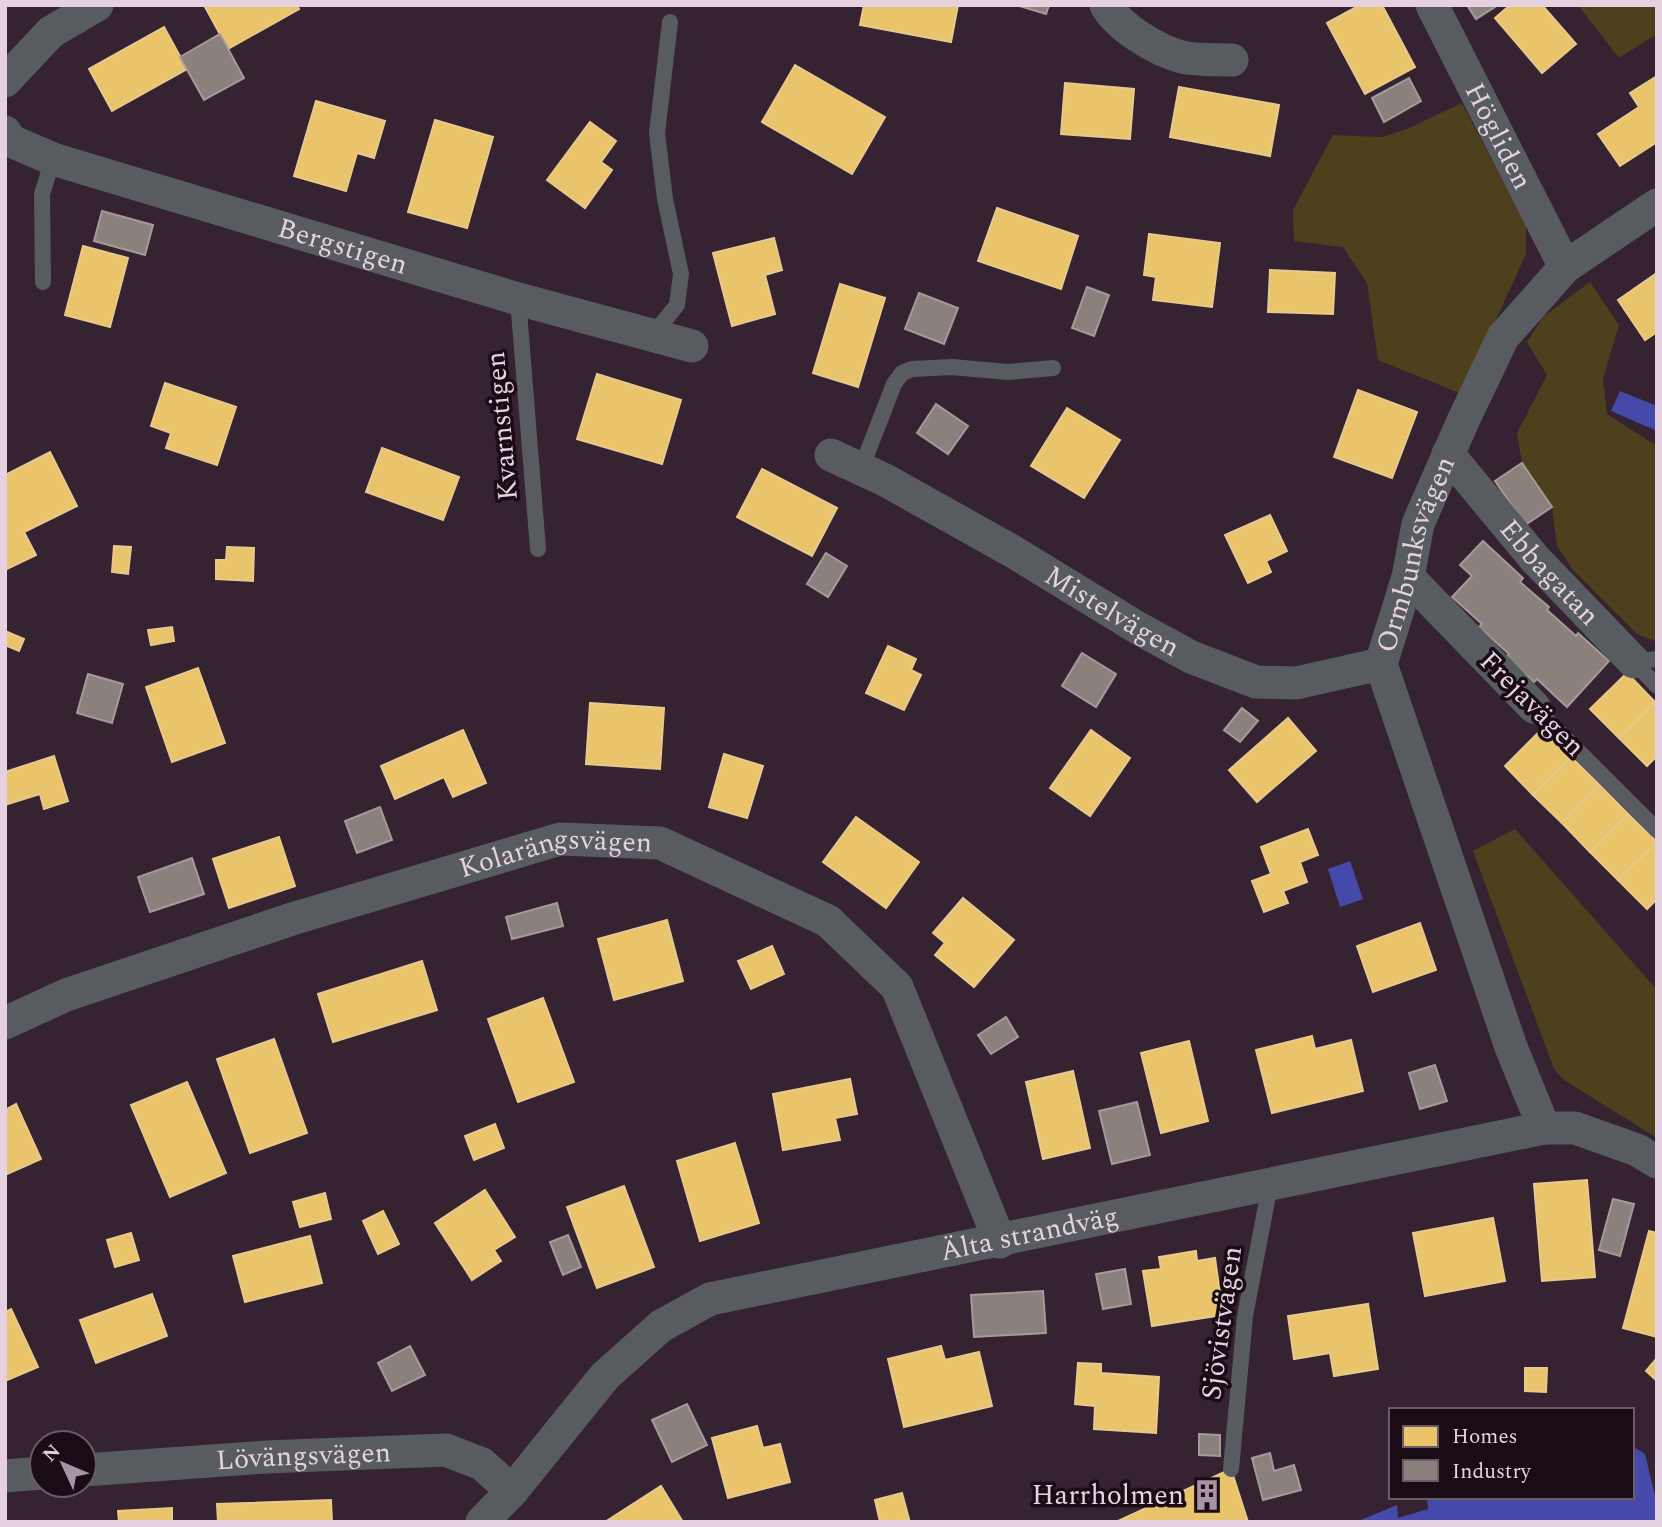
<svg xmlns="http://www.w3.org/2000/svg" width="1662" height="1527" font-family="Spectral,serif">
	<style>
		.green { fill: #4c401d }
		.water { fill: #4549a9 }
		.homes { fill: #e9c46a; stroke: #e8c88d; stroke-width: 2 }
		.industry { fill: #8a817c; stroke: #a6999a; stroke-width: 2 }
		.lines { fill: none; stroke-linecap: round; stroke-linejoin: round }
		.service { stroke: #585c60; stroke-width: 16 }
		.minor { stroke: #585c60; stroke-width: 33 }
		.labels { text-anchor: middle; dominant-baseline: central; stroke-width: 7; stroke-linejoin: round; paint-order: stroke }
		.street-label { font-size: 28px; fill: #e6d1e0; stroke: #1a0c17 }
		.poi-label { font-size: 28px; fill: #e6d1e0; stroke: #1a0c17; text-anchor: end }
	</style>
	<rect width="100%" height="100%" fill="#352331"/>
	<g class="green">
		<polygon points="1578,5 1657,5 1657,34 1619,58"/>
		<polygon points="1462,103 1526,226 1526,254 1462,394 1378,360 1367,283 1343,247 1294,241 1293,210 1333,135 1383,137 1407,129"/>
		<polygon points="1590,282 1619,325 1603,379 1607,414 1657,446 1657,642 1637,634 1573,570 1557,546 1552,507 1522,463 1517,433 1547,375 1527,342 1543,317"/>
		<polygon points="1515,829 1657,990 1657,1138 1564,1080 1554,1069 1473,851"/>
	</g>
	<g class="water">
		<polygon points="1620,391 1657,406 1657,431 1611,411"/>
		<polygon points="1350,861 1363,899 1340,907 1328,869"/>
		<polygon points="1632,1446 1645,1454 1657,1504 1657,1522 1356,1522 1397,1505 1398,1518 1428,1509 1427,1497 1632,1497"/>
	</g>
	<g class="homes">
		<polygon points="204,5 297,5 299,9 228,49"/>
		<polygon points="864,5 958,5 951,42 860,25"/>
		<polygon points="1360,5 1382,5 1415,67 1365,94 1327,23"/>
		<polygon points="1510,5 1542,5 1576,44 1542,73 1495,18"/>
		<polygon points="164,27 187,69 112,111 89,69"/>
		<polygon points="795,65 885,117 852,174 762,122"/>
		<polygon points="1657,76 1657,142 1620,166 1598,134 1639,107 1630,93"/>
		<polygon points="1065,83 1134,89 1130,139 1061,134"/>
		<polygon points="1179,87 1279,105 1270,156 1170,137"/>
		<polygon points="316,101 385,121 374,158 357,153 346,191 294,176"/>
		<polygon points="435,120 493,137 467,228 408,212"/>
		<polygon points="590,122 616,141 601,162 612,170 585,208 547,180"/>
		<polygon points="997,208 1078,236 1061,289 978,261"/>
		<polygon points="1149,234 1220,243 1212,307 1153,300 1156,277 1144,275"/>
		<polygon points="774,238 782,270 765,275 775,314 732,326 713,253"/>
		<polygon points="83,246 128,258 110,327 65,315"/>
		<polygon points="1270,270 1335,273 1333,314 1268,312"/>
		<polygon points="1657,273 1657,332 1645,340 1618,300"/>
		<polygon points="840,284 885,298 858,387 813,373"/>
		<polygon points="597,374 681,400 662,464 577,439"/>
		<polygon points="165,383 236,407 217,465 166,448 171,433 151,426"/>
		<polygon points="1358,390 1417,412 1392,478 1334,457"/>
		<polygon points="1067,408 1120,440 1084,498 1031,466"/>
		<polygon points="382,448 459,477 443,520 366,492"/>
		<polygon points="50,452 77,506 24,532 36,555 5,570 5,475"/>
		<polygon points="762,469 837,508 812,556 737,517"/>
		<polygon points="1270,515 1287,551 1266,561 1271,572 1248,583 1225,535"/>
		<polygon points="114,546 131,547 128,574 112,572"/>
		<polygon points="227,547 254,548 253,581 216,579 216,560 226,560"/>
		<polygon points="172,627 174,641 151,645 148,630"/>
		<polygon points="5,631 24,639 19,651 5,645"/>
		<polygon points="888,646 916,659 911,670 921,675 904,710 866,693"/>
		<polygon points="198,668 225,743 172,762 146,687"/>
		<polygon points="1627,673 1655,702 1619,738 1590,709"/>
		<polygon points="1655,702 1657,756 1647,766 1619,738"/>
		<polygon points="590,703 664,708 660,769 586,764"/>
		<polygon points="1288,718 1316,751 1257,802 1229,770"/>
		<polygon points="1543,728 1571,757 1533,795 1505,766"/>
		<polygon points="463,730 486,783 453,797 444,777 395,799 381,766"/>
		<polygon points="1091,730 1130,758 1090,816 1050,788"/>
		<polygon points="724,754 763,766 747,818 709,807"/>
		<polygon points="54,756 68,801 44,809 40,794 5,805 5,772"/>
		<polygon points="1571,757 1600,785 1562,823 1533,795"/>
		<polygon points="1600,785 1628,814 1590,852 1562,823"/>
		<polygon points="1628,814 1657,842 1618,880 1590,852"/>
		<polygon points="856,817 919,862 886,908 823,862"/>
		<polygon points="1308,829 1318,855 1300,862 1307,882 1283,891 1288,903 1264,912 1252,881 1271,874 1261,847"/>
		<polygon points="279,837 295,886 229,908 213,859"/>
		<polygon points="1657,842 1657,899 1647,909 1618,880"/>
		<polygon points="963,898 1014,940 974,987 935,955 945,943 933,933"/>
		<polygon points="667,920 683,981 614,1000 598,939"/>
		<polygon points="1420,923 1436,970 1373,992 1357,946"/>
		<polygon points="772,946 784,974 751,989 738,961"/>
		<polygon points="422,961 437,1010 333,1042 318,994"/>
		<polygon points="543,998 574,1082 518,1102 488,1019"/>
		<polygon points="1312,1036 1315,1049 1351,1040 1363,1091 1272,1113 1256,1050"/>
		<polygon points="274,1039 307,1133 250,1153 217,1059"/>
		<polygon points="1189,1041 1208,1121 1161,1133 1141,1053"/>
		<polygon points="1073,1071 1090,1148 1043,1159 1026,1082"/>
		<polygon points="850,1079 857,1114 835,1118 840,1140 783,1150 773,1094"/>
		<polygon points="187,1082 226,1173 170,1197 131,1105"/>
		<polygon points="16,1104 41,1159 5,1175 5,1110"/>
		<polygon points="495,1124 504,1148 474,1160 465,1136"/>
		<polygon points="735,1143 759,1223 700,1241 677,1161"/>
		<polygon points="1587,1180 1595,1277 1542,1281 1534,1184"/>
		<polygon points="624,1186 654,1267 597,1288 567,1207"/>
		<polygon points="485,1190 515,1237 494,1250 501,1261 472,1280 435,1223"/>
		<polygon points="325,1193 331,1219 300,1227 293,1202"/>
		<polygon points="383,1211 399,1244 378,1254 363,1221"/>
		<polygon points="1493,1218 1505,1281 1425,1296 1413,1233"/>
		<polygon points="1649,1231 1657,1233 1657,1337 1623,1328"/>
		<polygon points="131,1233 139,1260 115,1267 107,1240"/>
		<polygon points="310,1236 322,1283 245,1302 233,1256"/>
		<polygon points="1196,1251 1197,1261 1215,1258 1223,1315 1152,1326 1143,1271 1161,1269 1159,1257"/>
		<polygon points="152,1294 167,1336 96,1363 80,1320"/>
		<polygon points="1368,1304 1378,1369 1334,1376 1330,1353 1294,1359 1288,1316"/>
		<polygon points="11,1309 38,1367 5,1381 5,1312"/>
		<polygon points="941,1346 945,1360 979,1352 992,1406 904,1427 888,1359"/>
		<polygon points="1657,1358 1657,1381 1646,1371"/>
		<polygon points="1078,1363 1101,1364 1101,1373 1159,1377 1156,1433 1094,1429 1095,1406 1075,1404"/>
		<polygon points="1525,1368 1547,1368 1546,1392 1525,1391"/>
		<polygon points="757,1426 763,1448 780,1444 790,1482 728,1498 712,1438"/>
		<polygon points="1231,1469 1248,1522 1116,1522"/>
		<polygon points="661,1486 683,1522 605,1522"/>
		<polygon points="902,1493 909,1519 898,1522 880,1522 875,1500"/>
		<polygon points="331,1500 332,1522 218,1522 217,1504"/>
		<polygon points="172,1508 172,1522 119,1522 118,1511"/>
	</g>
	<g class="industry">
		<polygon points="1016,5 1049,5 1046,14"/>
		<polygon points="1467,5 1498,5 1476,19"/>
		<polygon points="220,34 244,78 204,100 180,57"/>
		<polygon points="1409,78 1421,101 1384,122 1372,98"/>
		<polygon points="102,211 153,225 145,255 94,241"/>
		<polygon points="1087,287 1109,295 1094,336 1072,328"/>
		<polygon points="919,293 958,308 944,344 905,329"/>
		<polygon points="936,404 968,426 948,454 917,433"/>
		<polygon points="1522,463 1552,507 1525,525 1495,481"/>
		<polygon points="1483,541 1523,578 1520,582 1549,607 1547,610 1576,636 1578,633 1609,661 1567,707 1537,679 1534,682 1506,657 1509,654 1479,627 1482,624 1452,597 1472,576 1460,565"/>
		<polygon points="826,553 847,566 828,597 807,584"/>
		<polygon points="1082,653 1116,674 1096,707 1062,686"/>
		<polygon points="88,674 123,684 112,723 77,713"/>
		<polygon points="1242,708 1258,721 1240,742 1224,730"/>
		<polygon points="380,807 392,840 357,853 345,821"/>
		<polygon points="192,858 204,894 150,912 138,877"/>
		<polygon points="557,903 563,926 512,939 506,917"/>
		<polygon points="1006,1017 1018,1037 991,1054 978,1035"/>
		<polygon points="1435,1065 1447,1101 1420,1109 1409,1073"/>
		<polygon points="1137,1102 1150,1155 1112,1164 1099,1111"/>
		<polygon points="1613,1199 1634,1204 1620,1256 1599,1250"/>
		<polygon points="568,1235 581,1267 563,1275 550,1242"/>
		<polygon points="1125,1269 1131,1304 1103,1309 1096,1274"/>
		<polygon points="1043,1291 1046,1333 974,1337 971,1295"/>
		<polygon points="410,1346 425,1375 392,1391 378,1363"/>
		<polygon points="687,1404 707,1445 672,1462 652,1420"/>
		<polygon points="1199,1434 1220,1435 1220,1456 1199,1455"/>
		<polygon points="1270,1453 1274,1471 1294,1465 1301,1490 1263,1500 1252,1458"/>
	</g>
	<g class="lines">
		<g class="service">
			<polyline points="43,282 42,194 53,159"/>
			<polyline points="518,299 538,549"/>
			<polyline points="647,327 660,326 677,305 681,274 665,199 657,133 670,22"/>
			<polyline points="861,469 894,384 902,373 912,369 952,367 1008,372 1053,368"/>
			<polyline points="1634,662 1657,686"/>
			<polyline points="1634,662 1657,659"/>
			<polyline points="1534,707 1657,830"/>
			<polyline points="1231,1469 1245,1316 1270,1185"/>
		</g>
		<g class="minor">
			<path d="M1106,5C1118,27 1158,51 1182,57C1198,61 1217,59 1232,60"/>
			<path id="s1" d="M1432,5L1565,267"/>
			<polyline points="5,81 51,32 97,5"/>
			<path id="s2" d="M5,132L11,141L53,159L518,299L692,346"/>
			<path id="s3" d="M1448,454L1535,559L1634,662"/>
			<path id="s4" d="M831,455L885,480L1012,551L1138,628L1191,657L1256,682L1296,683L1381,664"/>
			<polyline points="1408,577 1534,707"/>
			<path id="s5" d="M5,1023L66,995L292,919L560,839L660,843L828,921L897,987L1000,1242"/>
			<path id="s6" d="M1544,1128L1511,1047L1381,664L1408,577L1418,524L1463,421L1503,337L1565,267L1657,205"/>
			<path id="s7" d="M84,1470L266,1457L446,1450L482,1464L512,1491"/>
			<polyline points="5,1476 42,1473"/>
			<path id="s8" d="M482,1522L512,1491L605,1376L661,1326L710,1299L1544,1128H1575L1637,1150L1657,1162"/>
		</g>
	</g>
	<defs>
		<symbol id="building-bare" viewBox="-9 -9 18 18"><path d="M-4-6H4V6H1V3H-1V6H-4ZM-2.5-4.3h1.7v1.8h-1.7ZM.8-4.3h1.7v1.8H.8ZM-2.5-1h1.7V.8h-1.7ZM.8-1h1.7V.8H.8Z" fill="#a894a3" stroke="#1a0c17" stroke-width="2.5" paint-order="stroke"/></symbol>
	</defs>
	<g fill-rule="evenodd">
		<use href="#building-bare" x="1185" y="1473" width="44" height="44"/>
	</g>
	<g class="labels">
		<g class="street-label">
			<text stroke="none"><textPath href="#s1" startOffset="147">Högliden</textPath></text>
			<text stroke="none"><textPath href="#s2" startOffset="359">Bergstigen</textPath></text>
			<text transform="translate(502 426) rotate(-95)">Kvarnstigen</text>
			<text stroke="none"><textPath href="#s6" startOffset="607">Ormbunksvägen</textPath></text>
			<text stroke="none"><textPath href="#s3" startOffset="156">Ebbagatan</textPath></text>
			<text stroke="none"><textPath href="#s4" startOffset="322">Mistelvägen</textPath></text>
			<text transform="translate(1532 704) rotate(45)">Frejavägen</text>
			<text stroke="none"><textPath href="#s5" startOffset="579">Kolarängsvägen</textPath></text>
			<text stroke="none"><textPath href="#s8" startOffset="648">Älta strandväg</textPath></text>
			<text transform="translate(1222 1323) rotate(-82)">Sjövistvägen</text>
			<text stroke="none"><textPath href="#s7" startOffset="220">Lövängsvägen</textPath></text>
		</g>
		<g class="poi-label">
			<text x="1184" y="1495">Harrholmen</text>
		</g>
	</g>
	<rect width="1662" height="1527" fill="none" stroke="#e6d1e0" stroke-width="14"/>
	<rect x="1389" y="1408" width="245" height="91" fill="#1a0c17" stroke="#6c5b67" stroke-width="2"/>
	<rect x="1403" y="1426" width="35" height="21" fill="#e9c46a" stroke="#6c5b67" stroke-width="2"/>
	<text x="1452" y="1443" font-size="21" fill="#e6d1e0">Homes</text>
	<rect x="1403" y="1460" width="35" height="21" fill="#8a817c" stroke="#6c5b67" stroke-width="2"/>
	<text x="1452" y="1478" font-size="21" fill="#e6d1e0">Industry</text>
	<g transform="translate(63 1464) rotate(314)"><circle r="33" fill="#1a0c17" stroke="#6c5b67" stroke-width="2"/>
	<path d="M0-5L12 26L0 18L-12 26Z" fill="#a894a3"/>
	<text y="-10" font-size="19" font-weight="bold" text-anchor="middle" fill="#e6d1e0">N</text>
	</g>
</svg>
